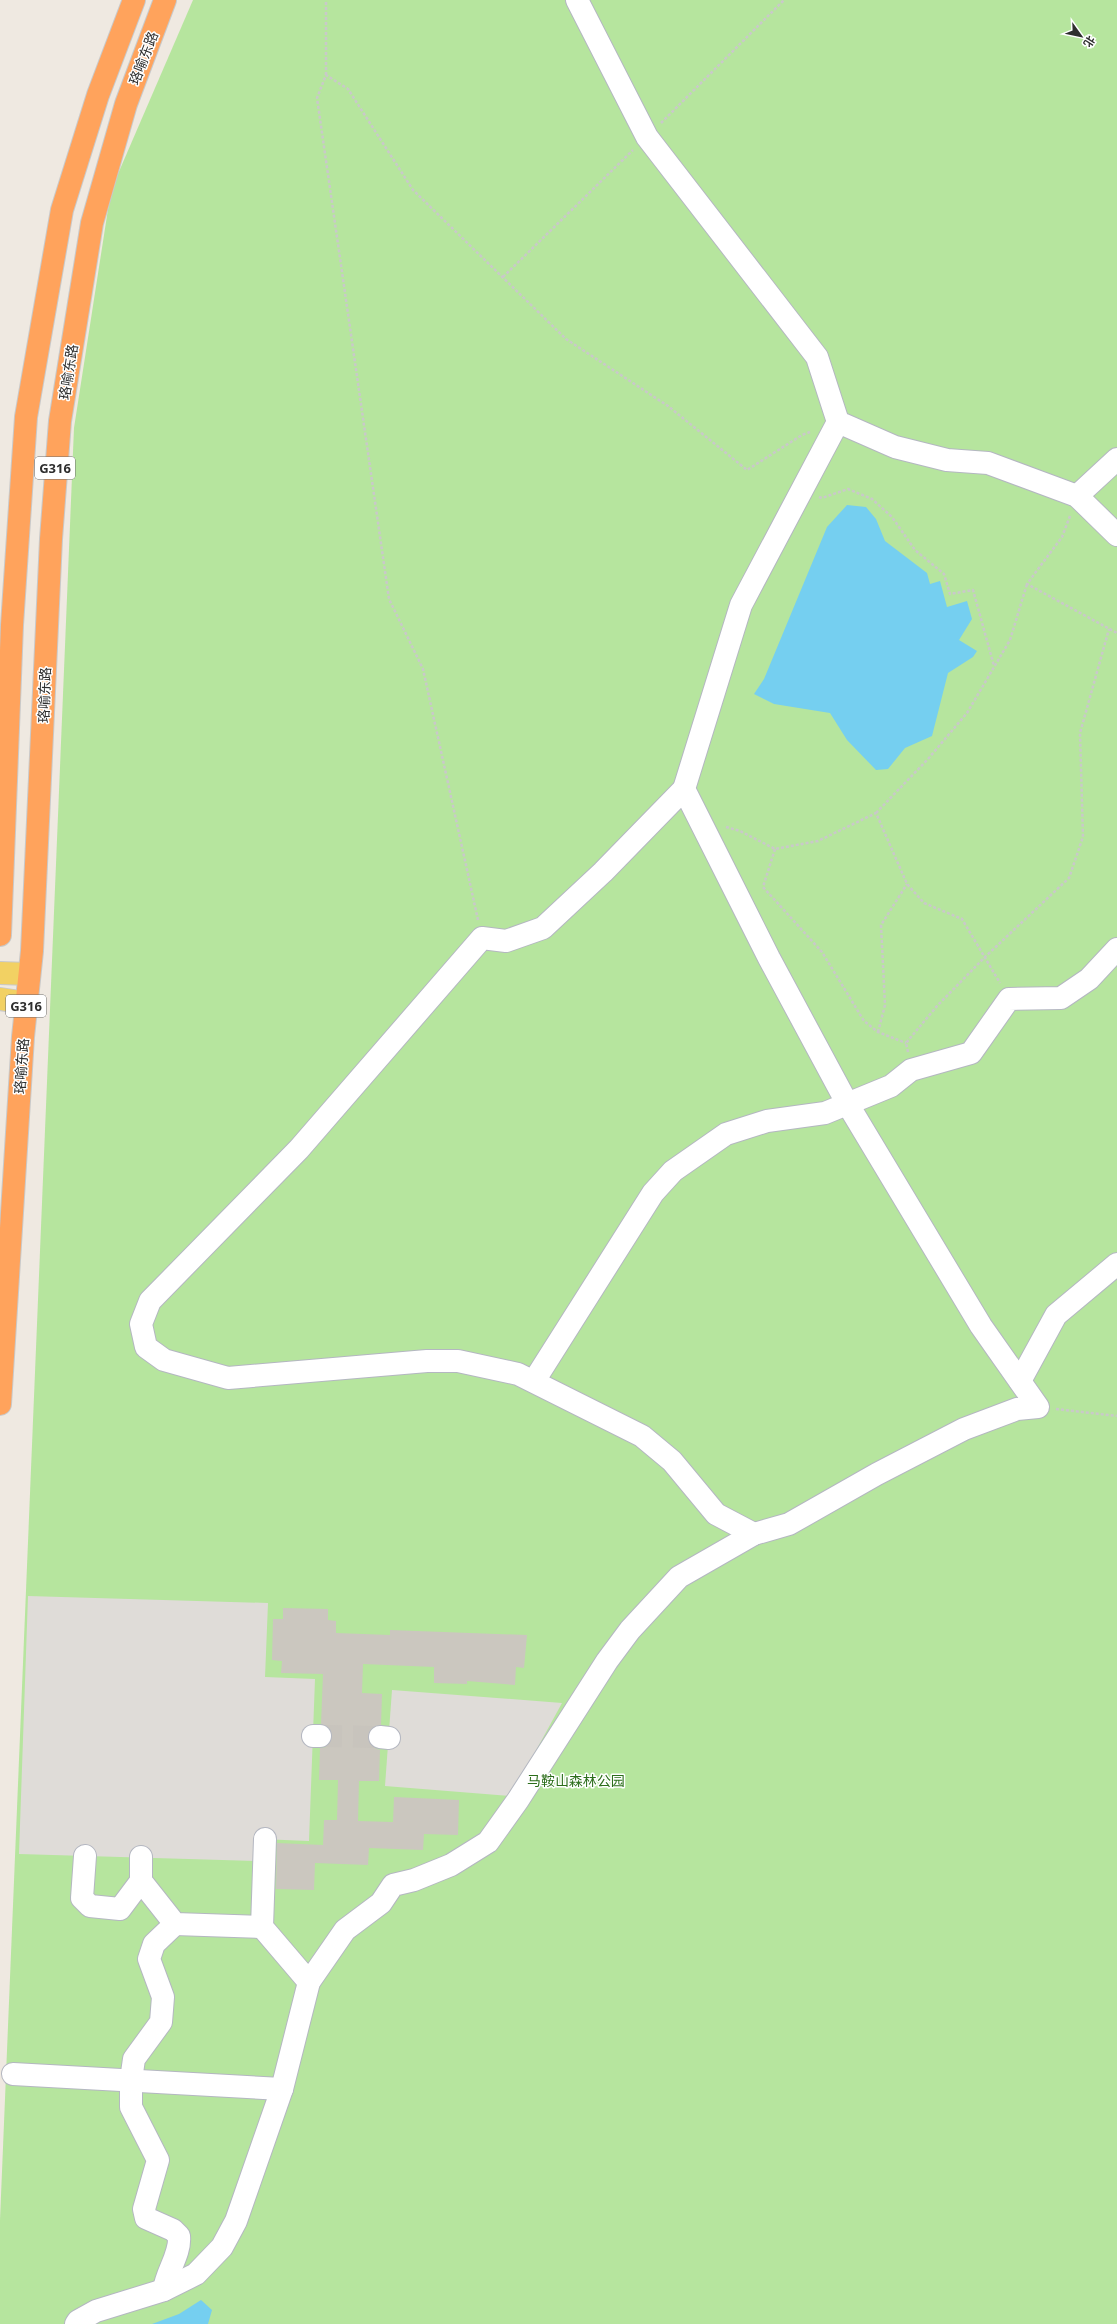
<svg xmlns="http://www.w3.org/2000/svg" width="1117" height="2324" font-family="'Noto Sans','Noto Sans SC',sans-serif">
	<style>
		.green { fill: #b6e59e }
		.plaza { fill: #dfdcd8 }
		.water { fill: #75cff0 }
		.building { fill: #cbc7bf }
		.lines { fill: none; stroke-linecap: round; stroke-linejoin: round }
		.minor-tunnel { stroke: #c8c4bd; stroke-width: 22; stroke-dasharray: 22 11; stroke-linecap: butt }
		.minor-casing { stroke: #b4b7c1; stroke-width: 24 }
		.major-casing { stroke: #c9c9c9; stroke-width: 24 }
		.highway-casing { stroke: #c9c9c9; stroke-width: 24 }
		.path { stroke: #c9c9c9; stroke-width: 2.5; stroke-dasharray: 3 2; stroke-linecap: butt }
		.minor { stroke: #fff; stroke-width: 22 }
		.major { stroke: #f2d163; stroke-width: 22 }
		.highway { stroke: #ffa35c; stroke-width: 22 }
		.labels { text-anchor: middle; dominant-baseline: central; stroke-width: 3; stroke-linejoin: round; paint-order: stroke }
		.shield { fill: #fff; stroke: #6d6d6d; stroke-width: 1 }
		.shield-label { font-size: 13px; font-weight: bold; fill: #2e2e2e }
		.street-label { font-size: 14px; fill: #2e2e2e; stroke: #fff }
		.park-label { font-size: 14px; fill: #2c6e1b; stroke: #fff }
	</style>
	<rect width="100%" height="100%" fill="#efe9e1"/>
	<polygon class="green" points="193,0 1117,0 1117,2324 0,2324 0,2220 74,428 111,190"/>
	<g class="plaza">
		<polygon points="28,1596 268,1603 265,1677 315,1679 309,1841 260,1839 259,1861 19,1854"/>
		<polygon points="392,1690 562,1703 511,1796 385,1786"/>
	</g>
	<g class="water">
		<polygon points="847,505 866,507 876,519 885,541 927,573 930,584 940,581 947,607 967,601 972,619 959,640 977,651 973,657 948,673 932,736 905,748 888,769 876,770 847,740 830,713 774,704 754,694 764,679 827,527"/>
		<polygon points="201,2300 212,2310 208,2324 152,2324 179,2314"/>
	</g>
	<polygon class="building" points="283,1608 328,1609 328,1620 336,1621 336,1633 390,1635 390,1630 527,1635 524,1668 516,1667 515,1685 467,1681 467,1684 434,1683 434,1667 363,1664 362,1693 382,1694 381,1725 370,1729 368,1736 372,1747 380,1750 379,1781 359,1781 358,1821 393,1822 394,1797 459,1800 458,1835 424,1834 423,1850 369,1848 368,1865 315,1863 314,1890 276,1889 277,1843 323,1845 324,1820 337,1820 338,1780 319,1780 320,1748 327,1747 332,1736 331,1729 321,1724 323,1674 281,1673 282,1661 272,1660 273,1619 283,1619"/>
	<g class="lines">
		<polyline class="minor-tunnel" points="320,1736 380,1737"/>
		<defs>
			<g id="minor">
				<polyline points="577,0 647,137 817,357 838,422 895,447 947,460 988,463 1077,496 1117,535"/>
				<polyline points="1077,496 1117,459"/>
				<polyline points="684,789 603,872 543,928 506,941 482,938 299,1149 150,1301 141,1324 146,1347 164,1360 228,1378 427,1361 458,1361 518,1374 642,1436 672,1461 716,1514 754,1534"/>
				<polyline points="534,1381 653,1193 673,1171 726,1134 767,1121 825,1113 891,1086 911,1070 971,1053 1009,999 1061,998 1089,979 1117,949"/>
				<polyline points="1020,1381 1056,1315 1117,1264"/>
				<polyline points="313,1736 320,1736"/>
				<polyline points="380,1737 389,1738"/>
				<polyline points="265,1839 262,1927 309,1982"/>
				<polyline points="85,1856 82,1898 90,1906 120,1909 141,1881"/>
				<polyline points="141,1857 141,1881 175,1924 262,1927"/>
				<polyline points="13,2074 282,2089"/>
				<path d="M164,2290C166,2272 181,2254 179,2236L173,2230L146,2218L144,2209L158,2160L131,2107V2080L134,2059L161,2022L163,1997L149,1959L154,1944L175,1924"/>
				<polyline points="76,2324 78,2321 96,2311 164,2290 196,2274 222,2247 236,2221 282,2089 309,1982 345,1930 381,1903 393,1885 414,1880 451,1865 488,1842 518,1800 607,1661 630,1630 679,1577 754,1534 789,1524 877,1474 964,1429 1017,1409 1038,1407 981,1326 847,1103 769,958 684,789 741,605 838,422"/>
			</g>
			<g id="major">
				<polyline points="0,973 29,974"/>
				<polyline points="0,999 27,1003"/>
			</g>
			<g id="highway">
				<polyline points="0,935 12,625 26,417 62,210 98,95 134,0"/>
				<polyline points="0,1404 23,1037 32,951 51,539 60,421 92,223 126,104 165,0"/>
			</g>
		</defs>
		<use href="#minor" class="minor-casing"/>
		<use href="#major" class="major-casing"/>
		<use href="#highway" class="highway-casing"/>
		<g class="path">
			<polyline points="326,75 326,0"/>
			<polyline points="661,123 784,0"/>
			<polyline points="503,277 633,150"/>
			<polyline points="819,497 822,498 848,489 872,499 892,517 915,550 944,574 950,594 973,590 994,666"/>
			<polyline points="1070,516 1062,537 1027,584 1117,633"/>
			<polyline points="876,813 928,759 967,713 1010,640 1027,584"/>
			<polyline points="726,827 740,831 775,849 818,841 876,813 907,884 924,903 962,919 1000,983"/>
			<polyline points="775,849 763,887 822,952 864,1021 878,1032 906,1043"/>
			<polyline points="478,920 423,669 389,599 317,98 326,75 348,89 413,190 566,339 668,406 747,470 802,435 810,432"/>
			<polyline points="878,1032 885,1005 881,925 907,884"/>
			<polyline points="908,1052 906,1043 937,1006 985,957 1069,878 1083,837 1080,733 1109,629"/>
			<polyline points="1056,1409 1117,1416"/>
		</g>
		<use href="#minor" class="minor"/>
		<use href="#major" class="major"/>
		<use href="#highway" class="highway"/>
	</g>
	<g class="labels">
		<g class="shield">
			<rect x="35" y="457" width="40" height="22" rx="3"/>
			<rect x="6" y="995" width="40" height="22" rx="3"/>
		</g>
		<g class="shield-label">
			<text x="55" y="468">G316</text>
			<text x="26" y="1006">G316</text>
		</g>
		<g class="street-label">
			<text transform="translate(143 58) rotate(-69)">珞喻东路</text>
			<text transform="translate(68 372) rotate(-81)">珞喻东路</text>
			<text transform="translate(44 695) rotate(-88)">珞喻东路</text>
			<text transform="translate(21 1066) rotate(-86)">珞喻东路</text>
		</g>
		<g class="park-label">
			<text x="576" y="1780">马鞍山森林公园</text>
		</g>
	</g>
	<g transform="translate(1081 36) rotate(123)" stroke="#ffffff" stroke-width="3" paint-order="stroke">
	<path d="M0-3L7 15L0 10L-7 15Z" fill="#2e2e2e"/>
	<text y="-6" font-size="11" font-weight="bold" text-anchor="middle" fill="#2e2e2e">北</text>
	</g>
</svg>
